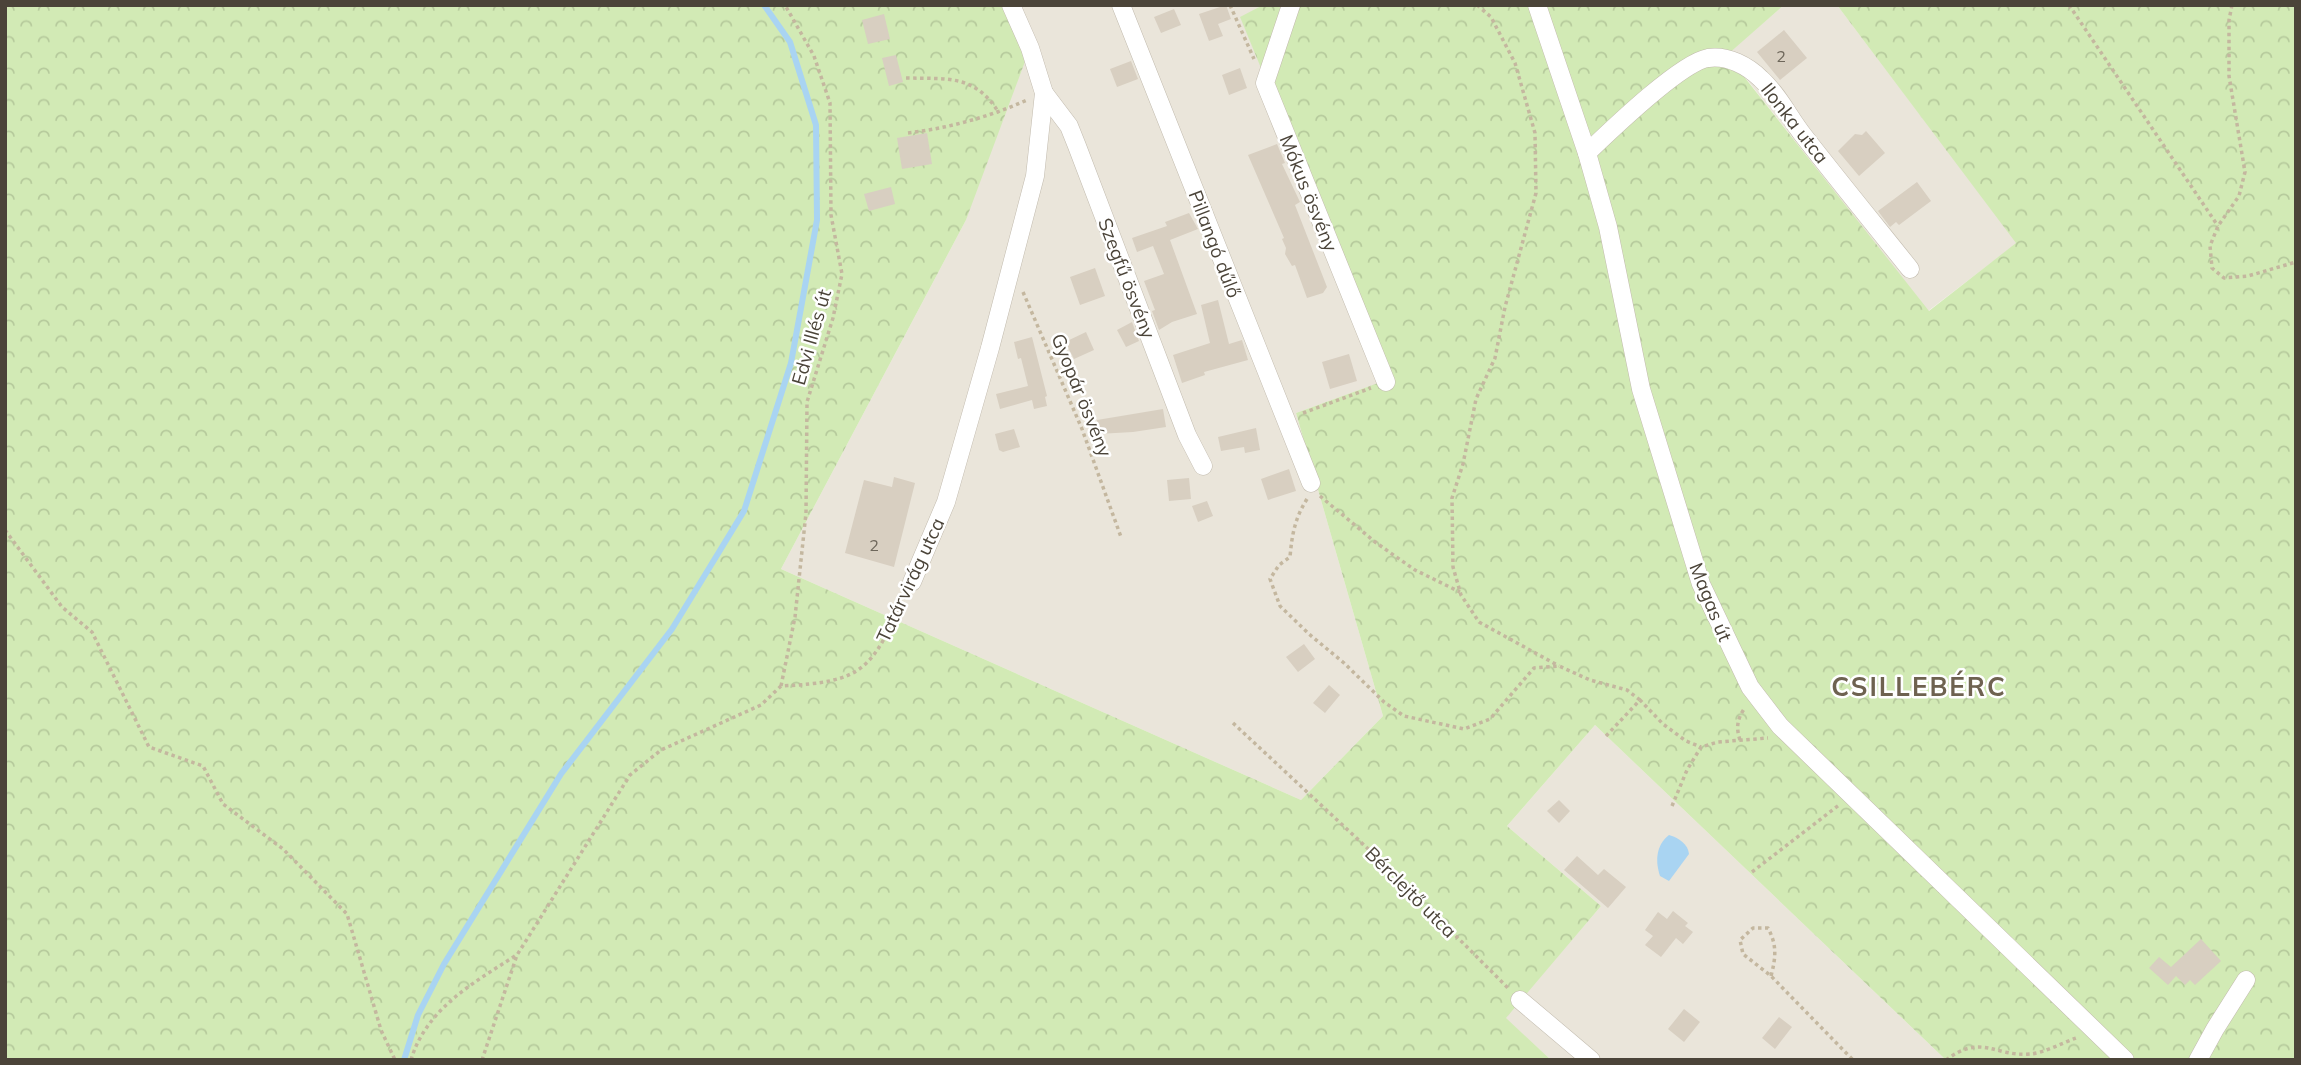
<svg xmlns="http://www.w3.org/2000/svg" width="2301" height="1065" font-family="Mulish,sans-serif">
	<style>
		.residential { fill: #eae5da }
		.forest { fill: url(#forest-crowns) }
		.water { fill: #a9d4f2 }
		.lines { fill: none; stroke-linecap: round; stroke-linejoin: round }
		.stream { stroke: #a9d4f2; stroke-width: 6 }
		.building { fill: #d8cfc1 }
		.minor-casing { stroke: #c2bbae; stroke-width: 19 }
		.path { stroke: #c4b79f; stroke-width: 3.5; stroke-dasharray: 3.5 3.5; stroke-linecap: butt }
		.minor { stroke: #fff; stroke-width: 18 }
		.labels { text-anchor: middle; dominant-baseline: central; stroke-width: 5; stroke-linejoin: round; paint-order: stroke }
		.number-label { font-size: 16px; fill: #6e675b }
		.street-label { font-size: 19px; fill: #4b4439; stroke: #fff }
		.district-label { font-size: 26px; font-weight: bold; letter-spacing: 2px; fill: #6e6250; stroke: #fff }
	</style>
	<defs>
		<pattern id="forest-crowns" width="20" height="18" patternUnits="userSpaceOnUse" patternTransform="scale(1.75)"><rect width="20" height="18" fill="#d2eab5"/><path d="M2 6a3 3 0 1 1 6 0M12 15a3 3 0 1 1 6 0" fill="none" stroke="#b6ca9c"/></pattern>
	</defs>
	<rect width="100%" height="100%" fill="#f6f3ec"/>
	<g class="residential">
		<polygon points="1011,5 1263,5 1241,18 1390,379 1296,413 1383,716 1301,800 781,569 966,220"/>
		<polygon points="1784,5 1837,5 2017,243 1928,311 1727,54"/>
		<polygon points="1595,725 1946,1060 1551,1060 1505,1018 1601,906 1507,826"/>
	</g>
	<polygon class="forest" points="5,5 1011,5 1030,48 966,220 781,569 1301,800 1383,716 1296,413 1389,379 1240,17 1263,5 1784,5 1727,55 1929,311 2016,243 1837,5 2296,5 2296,1060 1946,1060 1595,725 1507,826 1601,906 1506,1018 1551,1060 5,1060"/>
	<path class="water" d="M1669,835C1679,838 1688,844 1689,854L1669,881L1660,876C1655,861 1656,845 1669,835Z"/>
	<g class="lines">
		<polyline class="stream" points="404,1060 418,1015 444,964 561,774 672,629 744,511 791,363 817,220 816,125 790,42 764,5"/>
	</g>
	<g class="building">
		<polygon points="1226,5 1231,19 1218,24 1223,36 1209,41 1199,14"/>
		<polygon points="1174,9 1181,25 1161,33 1154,17"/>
		<polygon points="884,14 890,39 868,44 862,20"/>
		<polygon points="1784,30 1807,58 1780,80 1757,52"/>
		<polygon points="896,55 903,82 889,86 882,58"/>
		<polygon points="1131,61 1138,79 1117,87 1110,69"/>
		<polygon points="1240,68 1247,88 1229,95 1222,75"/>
		<polygon points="1866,131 1885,153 1859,176 1838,151 1855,134 1862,135"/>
		<polygon points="927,133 932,164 902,169 897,138"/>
		<polygon points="1277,144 1285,163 1282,164 1300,202 1295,205 1327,287 1323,293 1307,298 1295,265 1292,266 1285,254 1286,248 1282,239 1284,238 1248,155"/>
		<polygon points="1917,182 1931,201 1899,225 1896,222 1890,227 1878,211"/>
		<polygon points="891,187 895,204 869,211 864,194"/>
		<polygon points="1189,213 1198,229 1170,240 1197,314 1172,322 1159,330 1152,311 1155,310 1144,281 1164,274 1153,246 1137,252 1132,238 1167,226 1165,222"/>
		<polygon points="1095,268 1105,296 1080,305 1070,277"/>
		<polygon points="1218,300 1229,344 1242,340 1248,360 1204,372 1205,375 1182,383 1173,355 1210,343 1201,305"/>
		<polygon points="1132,322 1139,341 1126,347 1117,330"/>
		<polygon points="1086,332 1094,350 1074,359 1065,342"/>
		<polygon points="1032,337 1047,396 1045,397 1047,406 1034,409 1032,400 1000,409 996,394 1028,386 1021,358 1018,359 1014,342"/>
		<polygon points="1349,354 1357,381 1330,389 1322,362"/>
		<polygon points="1163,409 1166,427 1133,432 1098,434 1097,420"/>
		<polygon points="1256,428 1260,450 1245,453 1244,447 1221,451 1218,437"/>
		<polygon points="1014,429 1020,447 1003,452 999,450 995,434"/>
		<polygon points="1289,469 1296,491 1268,500 1261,479"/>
		<polygon points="894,477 915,483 894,567 845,553 864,480 892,487"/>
		<polygon points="1189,478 1191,499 1169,501 1167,480"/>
		<polygon points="1207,501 1213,516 1198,522 1192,506"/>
		<polygon points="1304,644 1315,659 1298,672 1286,657"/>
		<polygon points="1329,685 1340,695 1325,713 1313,703"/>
		<polygon points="1559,800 1570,811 1559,823 1547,811"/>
		<polygon points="1577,856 1598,875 1604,869 1626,887 1608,908 1564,870"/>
		<polygon points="1673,911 1688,923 1685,926 1693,932 1683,944 1676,938 1661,957 1645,945 1653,936 1645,930 1658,912 1667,919"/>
		<polygon points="2201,939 2221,961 2195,985 2190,980 2185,985 2176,976 2168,985 2149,968 2159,957 2171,967"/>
		<polygon points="1684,1009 1700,1022 1684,1042 1668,1029"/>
		<polygon points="1779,1017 1792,1027 1775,1049 1762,1038"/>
	</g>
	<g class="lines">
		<defs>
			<g id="minor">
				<polyline points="1121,5 1311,483"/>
				<polyline points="1291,5 1265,83 1386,382"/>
				<polyline points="1537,5 1587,153 1608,227 1641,389 1701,584 1750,687 1780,726 2125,1060"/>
				<polyline points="1044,93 1069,126 1077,146 1187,435 1203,466"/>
				<path d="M1587,153C1610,131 1680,63 1708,58C1728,55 1748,66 1761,79C1778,94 1789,117 1803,135C1838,180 1874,224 1910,269"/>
				<polyline points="912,582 946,502 990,348 1035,176 1044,93 1030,48 1011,5"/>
				<polyline points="1520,1000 1591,1060"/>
				<polyline points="2198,1060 2215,1029 2246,980"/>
			</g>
		</defs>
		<use href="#minor" class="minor-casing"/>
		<g class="path">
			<polyline points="1230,5 1254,59"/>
			<polyline points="1477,5 1491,17 1515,63 1535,133 1536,193 1505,307 1495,358 1476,399 1463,464 1452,498 1453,567 1461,595 1479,622 1559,666"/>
			<polyline points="2069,5 2218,226"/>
			<polyline points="2232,5 2229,20 2229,76 2245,172 2239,196 2218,226 2210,246 2212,268 2224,278 2248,276 2296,262"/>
			<path d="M906,78C947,79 975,74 999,113"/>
			<path d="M908,133C949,128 989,117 1027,100"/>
			<polyline points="1023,292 1082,429 1121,537"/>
			<polyline points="1303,413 1371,388"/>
			<polyline points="1320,496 1375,542 1415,570 1460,592"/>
			<path d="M1307,499C1295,518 1292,534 1290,557L1279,565L1270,579L1280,606L1309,634L1344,663L1384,702L1404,716L1464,729L1490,719L1534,668L1559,666L1590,680L1627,690L1640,700"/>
			<polyline points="5,530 62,607 92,632 149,747 203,766 223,804 283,849 347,914 381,1030 395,1060"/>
			<polyline points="781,686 795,617 806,513 807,402 833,318 842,274 831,215 830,103 814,56 785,5"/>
			<polyline points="1233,723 1379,859 1509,989"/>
			<polyline points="1606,736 1640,700 1663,724 1686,741 1701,747"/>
			<path d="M1740,740C1736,728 1737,720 1744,709"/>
			<polyline points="1672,806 1687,770 1701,747 1718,742 1768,738"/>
			<polyline points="1752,872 1839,805"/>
			<path d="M1771,976C1776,957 1777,945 1768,928H1753L1740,940L1743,954L1771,976L1853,1060"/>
			<path d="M411,1060C426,1009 473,983 515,956"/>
			<path d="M482,1060L517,955L630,775L661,750L761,705L781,686C866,682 871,669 905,596"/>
			<path d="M1946,1060C1982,1033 1994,1057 2030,1054C2044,1053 2062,1043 2076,1038"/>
		</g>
		<use href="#minor" class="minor"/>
	</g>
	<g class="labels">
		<g class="number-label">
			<text x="1781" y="56">2</text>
			<text x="874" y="545">2</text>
		</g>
		<g class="street-label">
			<text transform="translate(1795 123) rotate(52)">Ilonka utca</text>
			<text transform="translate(1309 193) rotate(68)">Mókus ösvény</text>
			<text transform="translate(1215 244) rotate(69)">Pillangó dűlő</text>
			<text transform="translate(1127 278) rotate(69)">Szegfű ösvény</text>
			<text transform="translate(811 337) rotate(-74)">Edvi Illés út</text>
			<text transform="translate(1082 395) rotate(68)">Gyopár ösvény</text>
			<text transform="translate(910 580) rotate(-65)">Tatárvirág utca</text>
			<text transform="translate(1711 602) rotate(68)">Magas út</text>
			<text transform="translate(1411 892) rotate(45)">Bérclejtő utca</text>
		</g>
		<g class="district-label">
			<text x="1919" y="686">CSILLEBÉRC</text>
		</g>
	</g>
	<rect width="2301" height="1065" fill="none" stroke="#4b4439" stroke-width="14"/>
</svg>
